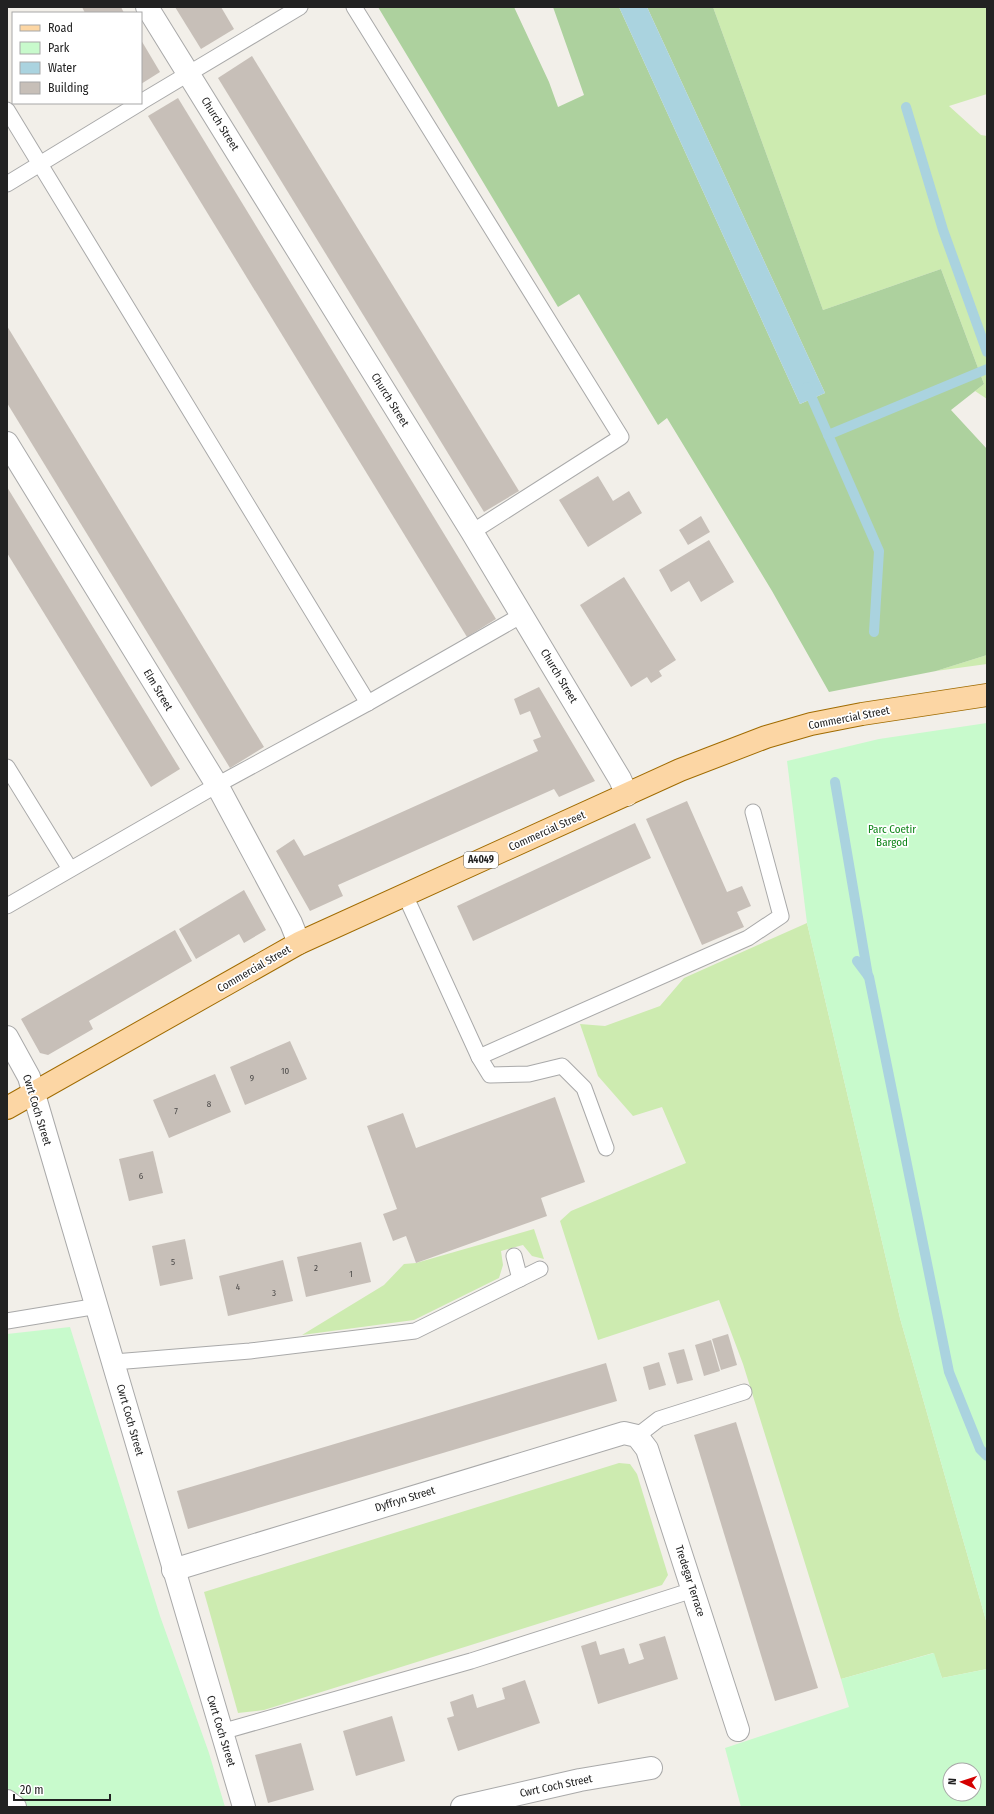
<svg xmlns="http://www.w3.org/2000/svg" width="994" height="1814" font-family="'Fira Sans Condensed',sans-serif">
	<style>
		.grass { fill: #cdebb0 }
		.forest { fill: #add19e }
		.park { fill: #c8facc; fill-rule: evenodd }
		.water { fill: #aad3df }
		.lines { fill: none; stroke-linecap: round; stroke-linejoin: round }
		.stream { stroke: #aad3df; stroke-width: 10 }
		.building { fill: #c7bfb8 }
		.service-casing { stroke: #a9a9a9; stroke-width: 17 }
		.minor-casing { stroke: #a9a9a9; stroke-width: 24 }
		.tertiary-casing { stroke: #a9a9a9; stroke-width: 24 }
		.primary-casing { stroke: #a06b00; stroke-width: 24 }
		.service { stroke: #fff; stroke-width: 15 }
		.minor { stroke: #fff; stroke-width: 22 }
		.tertiary { stroke: #fff; stroke-width: 22 }
		.primary { stroke: #fcd6a4; stroke-width: 22 }
		.labels { text-anchor: middle; dominant-baseline: central; stroke-width: 3.5; stroke-linejoin: round; paint-order: stroke }
		.number-label { font-size: 9px; fill: #4b4948 }
		.shield { fill: #fff; stroke: #646464; stroke-width: 1 }
		.shield-label { font-size: 10px; font-weight: bold; fill: #222 }
		.street-label { font-size: 11px; fill: #222; stroke: #fff }
		.park-label { font-size: 11px; fill: #0c8416; stroke: #fff }
	</style>
	<rect width="100%" height="100%" fill="#f2efe9"/>
	<g class="grass">
		<polygon points="713,7 987,7 987,94 949,106 981,135 987,136 987,399 975,391 984,384 941,269 823,310"/>
		<polygon points="987,655 987,664 936,671"/>
		<polygon points="807,923 900,1318 987,1624 987,1669 942,1678 933,1653 841,1679 743,1364 719,1300 598,1340 560,1221 571,1211 686,1163 662,1107 633,1116 598,1076 580,1024 605,1026 660,1006 684,978"/>
		<polygon points="534,1229 544,1259 532,1256 523,1245 501,1251 503,1265 499,1278 414,1320 302,1335 384,1285 404,1264 416,1263"/>
		<polygon points="619,1463 630,1464 637,1474 668,1575 662,1585 264,1710 238,1713 204,1592"/>
	</g>
	<polygon class="forest" points="378,7 514,7 549,82 558,107 584,95 553,7 619,7 800,404 825,393 647,7 713,7 823,310 941,269 984,384 951,410 987,449 987,655 936,671 829,692 772,591 667,418 658,425 579,294 558,307"/>
	<g class="park">
		<polygon points="987,723 987,1624 900,1318 807,923 787,761 879,739"/>
		<polygon points="70,1327 160,1616 209,1753 225,1807 7,1807 7,1334"/>
		<path d="M934,1653L942,1678L987,1669V1807H741L725,1748L849,1707L841,1679ZM950,1770H974V1794H950Z"/>
	</g>
	<polygon class="water" points="619,7 647,7 825,393 800,404"/>
	<g class="lines">
		<g class="stream">
			<polyline points="906,107 943,230 987,352"/>
			<polyline points="807,387 879,551 874,632"/>
			<polyline points="828,435 987,369"/>
			<polyline points="835,782 868,976"/>
			<polyline points="857,961 869,977 949,1372 980,1449 987,1456"/>
		</g>
	</g>
	<g class="building">
		<polygon points="82,7 121,7 124,13 85,13"/>
		<polygon points="175,7 221,7 234,29 201,49"/>
		<polygon points="141,40 160,72 141,84"/>
		<polygon points="252,56 519,491 484,512 218,78"/>
		<polygon points="178,98 496,619 467,637 148,116"/>
		<polygon points="7,326 264,747 230,768 7,403"/>
		<polygon points="598,476 613,501 629,491 642,513 588,547 559,500"/>
		<polygon points="7,487 180,769 151,787 7,553"/>
		<polygon points="701,516 710,532 688,545 679,530"/>
		<polygon points="709,540 734,582 701,602 689,581 671,592 659,570"/>
		<polygon points="624,577 676,660 659,671 662,676 651,683 647,677 631,687 580,605"/>
		<polygon points="539,687 595,781 559,797 554,789 338,885 343,896 310,911 276,851 294,839 304,856 538,751 533,740 541,737 530,711 520,715 514,699"/>
		<polygon points="687,801 727,892 742,886 751,906 737,912 744,927 702,945 646,819"/>
		<polygon points="635,823 651,858 473,941 457,906"/>
		<polygon points="244,890 266,930 244,943 239,934 196,959 179,929"/>
		<polygon points="175,930 192,961 89,1021 93,1029 48,1055 40,1053 21,1019"/>
		<polygon points="290,1041 307,1079 245,1105 230,1067"/>
		<polygon points="215,1074 231,1112 169,1138 153,1100"/>
		<polygon points="555,1097 585,1182 541,1198 547,1216 416,1263 406,1236 393,1241 383,1214 397,1209 367,1126 403,1113 416,1148"/>
		<polygon points="153,1151 163,1193 129,1201 119,1159"/>
		<polygon points="185,1239 193,1279 160,1286 152,1246"/>
		<polygon points="361,1242 371,1282 306,1297 297,1257"/>
		<polygon points="283,1260 293,1301 228,1316 219,1276"/>
		<polygon points="728,1334 737,1365 721,1370 712,1339"/>
		<polygon points="711,1340 720,1371 704,1376 695,1345"/>
		<polygon points="684,1349 693,1380 677,1384 668,1353"/>
		<polygon points="659,1362 666,1385 649,1390 643,1367"/>
		<polygon points="606,1363 617,1401 188,1529 177,1491"/>
		<polygon points="736,1422 818,1688 775,1701 694,1435"/>
		<polygon points="665,1636 678,1679 598,1704 581,1646 596,1641 600,1655 624,1648 629,1664 644,1659 639,1644"/>
		<polygon points="525,1680 540,1723 458,1751 447,1718 454,1716 450,1702 473,1694 477,1708 505,1699 502,1688"/>
		<polygon points="392,1716 405,1761 356,1776 343,1731"/>
		<polygon points="301,1743 314,1790 268,1803 255,1755"/>
	</g>
	<g class="lines">
		<defs>
			<g id="service">
				<polyline points="354,7 621,437 472,532"/>
				<polyline points="141,102 300,7"/>
				<polyline points="7,110 368,703"/>
				<polyline points="7,184 140,103"/>
				<polyline points="7,767 70,869"/>
				<polyline points="405,895 479,1057 490,1075 529,1074 562,1066 584,1088 606,1148"/>
				<polyline points="7,906 217,785 368,703 522,615"/>
				<polyline points="479,1057 748,938 781,916 753,812"/>
				<polyline points="514,1256 520,1279"/>
				<polyline points="7,1321 98,1306"/>
				<polyline points="114,1362 250,1351 415,1331 540,1269"/>
				<polyline points="637,1436 659,1419 744,1392"/>
				<polyline points="221,1732 471,1661 693,1590"/>
			</g>
			<g id="minor">
				<polyline points="147,7 472,532 620,779 627,795"/>
				<polyline points="7,443 217,785 291,923 299,943"/>
				<polyline points="7,1037 29,1077 34,1094 244,1807"/>
				<polyline points="173,1570 624,1433 637,1436 647,1449 738,1730"/>
				<polyline points="462,1807 580,1780 651,1768"/>
			</g>
			<polyline id="tertiary" points="7,1801 15,1807"/>
			<polyline id="primary" points="7,1108 299,943 680,770 766,737 811,724 862,714 987,695"/>
		</defs>
		<use href="#service" class="service-casing"/>
		<use href="#minor" class="minor-casing"/>
		<use href="#tertiary" class="tertiary-casing"/>
		<use href="#primary" class="primary-casing"/>
		<use href="#service" class="service"/>
		<use href="#minor" class="minor"/>
		<use href="#tertiary" class="tertiary"/>
		<use href="#primary" class="primary"/>
	</g>
	<g class="labels">
		<g class="number-label">
			<text x="285" y="1071">10</text>
			<text x="252" y="1078">9</text>
			<text x="209" y="1104">8</text>
			<text x="176" y="1111">7</text>
			<text x="141" y="1176">6</text>
			<text x="173" y="1262">5</text>
			<text x="316" y="1268">2</text>
			<text x="351" y="1274">1</text>
			<text x="238" y="1287">4</text>
			<text x="274" y="1293">3</text>
		</g>
		<rect class="shield" x="464" y="852" width="34" height="16" rx="3"/>
		<g class="shield-label">
			<text x="481" y="860">A4049</text>
		</g>
		<g class="street-label">
			<text transform="translate(220 124) rotate(58)">Church Street</text>
			<text transform="translate(390 400) rotate(58)">Church Street</text>
			<text transform="translate(559 676) rotate(59)">Church Street</text>
			<text transform="translate(158 690) rotate(59)">Elm Street</text>
			<text transform="translate(849 718) rotate(-11)">Commercial Street</text>
			<text transform="translate(547 831) rotate(-24)">Commercial Street</text>
			<text transform="translate(254 969) rotate(-30)">Commercial Street</text>
			<text transform="translate(37 1110) rotate(73)">Cwrt Coch Street</text>
			<text transform="translate(130 1420) rotate(74)">Cwrt Coch Street</text>
			<text transform="translate(405 1499) rotate(-17)">Dyffryn Street</text>
			<text transform="translate(690 1581) rotate(72)">Tredegar Terrace</text>
			<text transform="translate(221 1731) rotate(73)">Cwrt Coch Street</text>
			<text transform="translate(556 1786) rotate(-12)">Cwrt Coch Street</text>
		</g>
		<g class="park-label">
			<text x="892" y="829">Parc Coetir<tspan x="892" dy="13">Bargod</tspan></text>
		</g>
	</g>
	<rect width="994" height="1814" fill="none" stroke="#222222" stroke-width="16"/>
	<rect x="12" y="12" width="130" height="92" fill="#ffffff" stroke="#a7a7a7"/>
	<rect x="20" y="25" width="20" height="6" fill="#fcd6a4" stroke="#a7a7a7"/>
	<text x="48" y="32" font-size="12" fill="#222222">Road</text>
	<rect x="20" y="42" width="20" height="12" fill="#c8facc" stroke="#a7a7a7"/>
	<text x="48" y="52" font-size="12" fill="#222222">Park</text>
	<rect x="20" y="62" width="20" height="12" fill="#aad3df" stroke="#a7a7a7"/>
	<text x="48" y="72" font-size="12" fill="#222222">Water</text>
	<rect x="20" y="82" width="20" height="12" fill="#c7bfb8" stroke="#a7a7a7"/>
	<text x="48" y="92" font-size="12" fill="#222222">Building</text>
	<g transform="translate(962 1782) rotate(273)"><circle r="19" fill="#ffffff" stroke="#a7a7a7"/>
	<path d="M0-3L7 15L0 10L-7 15Z" fill="#d40000"/>
	<text y="-6" font-size="11" font-weight="bold" text-anchor="middle" fill="#222222">N</text>
	</g>
	<path d="M14 1794v6h96v-6" fill="none" stroke="#222222" stroke-width="2"/>
	<text x="20" y="1794" font-size="12" fill="#222222" stroke="#ffffff" stroke-width="3" paint-order="stroke">20 m</text>
</svg>
